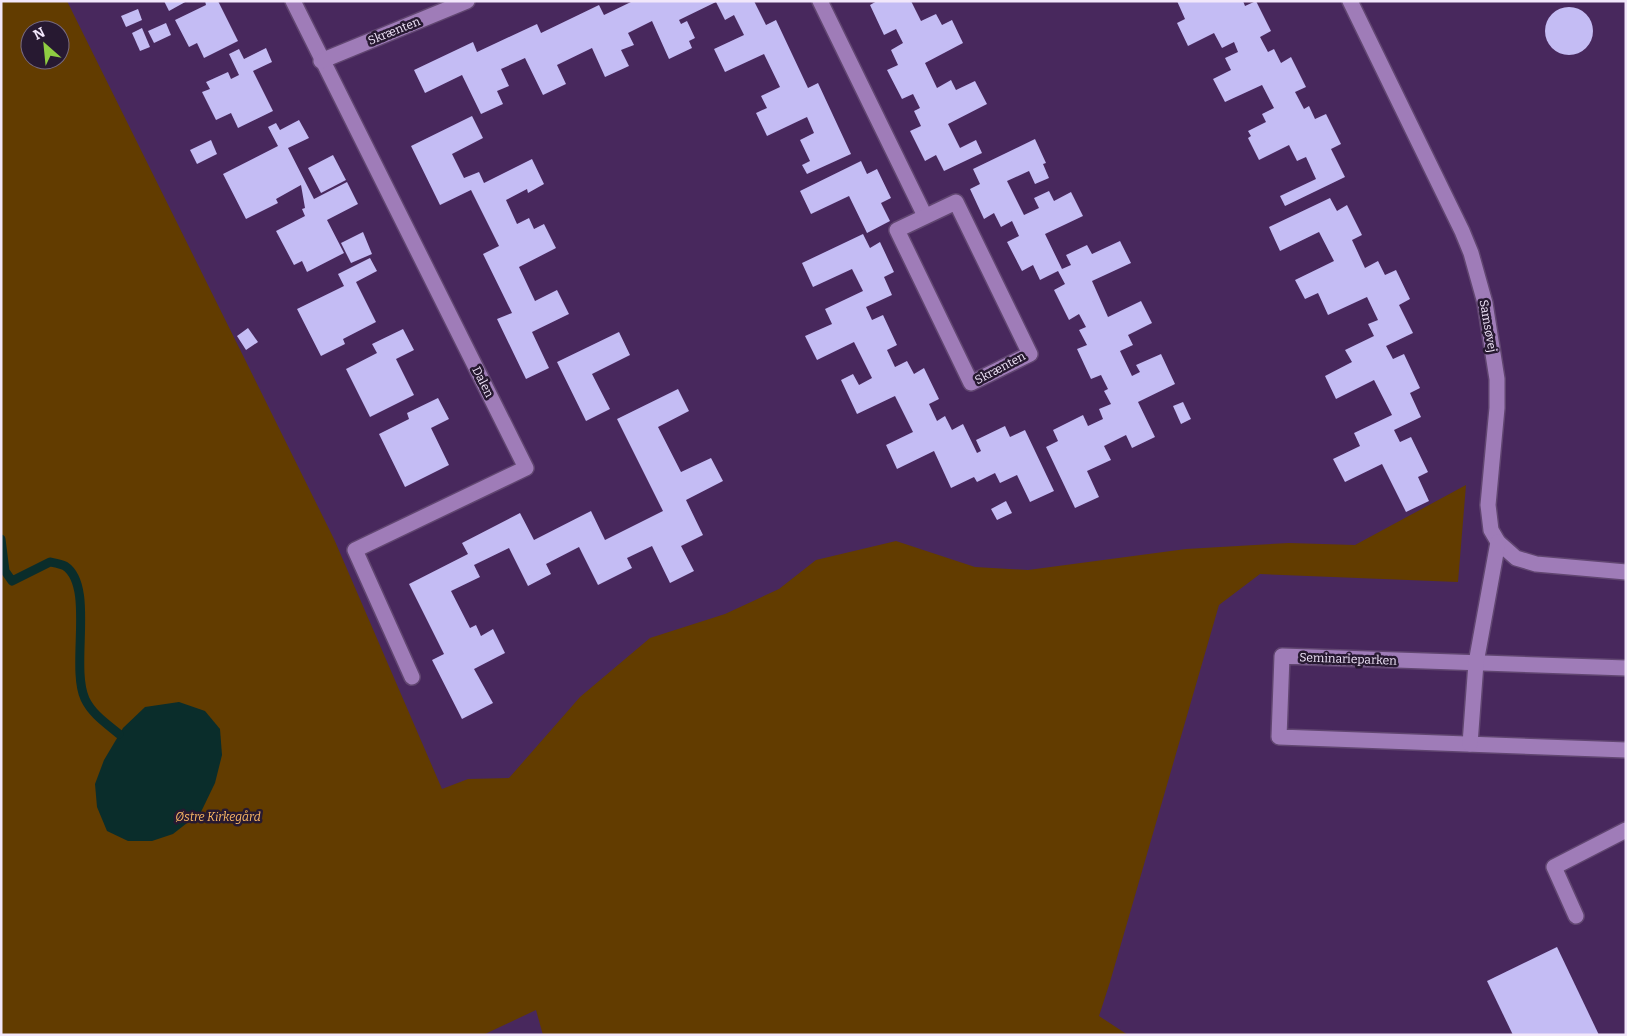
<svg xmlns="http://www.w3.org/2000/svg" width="1627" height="1036" font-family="Bitter,serif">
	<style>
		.green { fill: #623c00; fill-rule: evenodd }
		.water { fill: #0a2d2b }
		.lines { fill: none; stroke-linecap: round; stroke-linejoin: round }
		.stream { stroke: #0a2d2b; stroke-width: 9 }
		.building { fill: #c4bcf4 }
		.minor-casing { stroke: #614671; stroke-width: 18 }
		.minor { stroke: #9f7cb8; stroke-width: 15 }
		.labels { text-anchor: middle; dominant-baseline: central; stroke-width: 5; stroke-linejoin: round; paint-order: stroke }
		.street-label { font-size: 12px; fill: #f2e7fb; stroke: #271931 }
		.park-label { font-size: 12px; font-style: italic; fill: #feba66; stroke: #271931 }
	</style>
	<rect width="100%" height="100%" fill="#48285d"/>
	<path class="green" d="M1,1H67L334,539L442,789L468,779L509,778L580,697L650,638L725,614L779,589L816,560L896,541L975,567L1028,570L1186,549L1289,543L1355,545L1466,485L1458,582L1260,574L1219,605L1110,982L1099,1016L1128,1035H543L536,1010L483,1035H1ZM30,30H60V60H30Z"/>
	<polygon class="water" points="179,702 205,711 220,729 222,755 215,783 201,812 173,834 152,841 128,841 107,831 97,807 95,784 104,760 123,728 145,707"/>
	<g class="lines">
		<path class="stream" d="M1,539L5,571L12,581L50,562C55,563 61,564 65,566C95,586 70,666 85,699C92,714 107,724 119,734"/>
	</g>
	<g class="building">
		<polygon points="164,1 187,1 169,11"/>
		<polygon points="205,1 218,1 238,41 204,58 197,43 189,47 175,20 206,5"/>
		<polygon points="633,1 754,1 766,25 776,20 808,88 818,83 851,154 807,174 802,165 810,161 800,140 814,133 807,117 767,136 756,113 767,108 761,96 780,87 764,54 725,72 714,49 744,35 734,15 725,20 716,2 679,20 681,24 687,21 695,38 689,41 692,48 669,59 652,21 628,33 634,45 621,50 629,66 605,77 592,48 557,65 566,84 543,95 525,58 501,69 509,86 497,91 503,104 481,114 462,75 425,93 414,70 473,42 477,52 537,24 541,33 599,5 604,15"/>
		<polygon points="877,1 911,1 921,21 936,14 942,25 952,20 963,43 925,63 937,88 951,80 956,90 975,81 987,104 948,124 960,148 976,140 982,153 944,171 936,155 925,161 910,131 921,126 914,111 920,108 913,94 902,99 887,70 898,65 891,50 903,43 896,29 884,35 870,5"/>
		<polygon points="1177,1 1243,1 1245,6 1256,1 1271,31 1260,37 1268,52 1274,49 1281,63 1291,57 1306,87 1295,92 1304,109 1309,106 1315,119 1326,114 1341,144 1331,149 1345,177 1285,206 1280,196 1316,179 1306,157 1297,161 1289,145 1259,160 1248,138 1251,136 1248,131 1266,122 1262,114 1274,108 1262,85 1225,102 1213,79 1231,70 1225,58 1238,52 1234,42 1222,48 1214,33 1188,46 1177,23 1185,19"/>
		<circle cx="1569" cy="31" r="24"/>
		<polygon points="138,9 142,20 126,27 121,16"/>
		<polygon points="166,23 171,35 154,43 148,31"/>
		<polygon points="142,28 150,47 140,51 132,33"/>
		<polygon points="266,48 272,62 253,71 273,111 238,128 231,113 216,120 202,92 210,89 206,82 228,72 231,79 239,75 229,54 239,49 244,59"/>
		<polygon points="472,116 483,138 452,154 464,178 479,172 484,183 532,159 544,184 528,193 527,189 506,200 517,224 529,218 534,229 544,224 556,248 519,267 535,301 557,290 569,314 532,332 549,368 526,379 497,319 512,313 483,254 499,246 471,190 440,205 411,146"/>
		<polygon points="299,120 309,138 288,148 314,199 347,182 358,204 327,220 344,253 307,272 302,261 294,265 276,231 305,216 302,209 305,208 301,185 276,199 278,203 246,219 223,174 278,146 268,127 276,123 280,130"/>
		<polygon points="1035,139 1046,163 1043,164 1049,178 1035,184 1029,171 1007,181 1024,215 1039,208 1034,198 1049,191 1054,201 1071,192 1083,216 1045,234 1062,269 1071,265 1066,255 1087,245 1092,254 1120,241 1131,263 1092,281 1108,317 1141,301 1152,323 1128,335 1133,345 1120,351 1132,376 1140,372 1136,365 1161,354 1175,384 1138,402 1155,437 1132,448 1126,435 1104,446 1111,460 1087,471 1099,497 1075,508 1046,447 1058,441 1053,430 1083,415 1088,426 1103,419 1099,409 1111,404 1104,391 1108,389 1101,375 1091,379 1077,349 1087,345 1079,330 1086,327 1079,314 1069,320 1054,290 1065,284 1058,271 1040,280 1033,265 1022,271 1007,242 1019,236 1012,221 1001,227 994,213 984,219 970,189 980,184 973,169"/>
		<polygon points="211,140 217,154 197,164 190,150"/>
		<polygon points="333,155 346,180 321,193 308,168"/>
		<polygon points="861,161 867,174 877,169 891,198 881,203 890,221 867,233 849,196 811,214 800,191"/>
		<polygon points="1330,198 1337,211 1347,205 1362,235 1352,240 1365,268 1378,261 1385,275 1396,270 1410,299 1399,305 1413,333 1386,346 1393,359 1404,354 1420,388 1410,393 1421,417 1394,430 1400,442 1411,437 1428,472 1418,477 1429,501 1406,512 1382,464 1345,482 1333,459 1360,446 1354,433 1392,415 1374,380 1336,399 1325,376 1352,362 1345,350 1374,336 1368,324 1378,320 1367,297 1328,315 1318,293 1305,299 1295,280 1334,261 1319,232 1280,251 1269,227"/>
		<polygon points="363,232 372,254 351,263 341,243"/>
		<polygon points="863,234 870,248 880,242 894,272 884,277 892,295 866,307 872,320 883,315 897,345 887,350 895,367 907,361 914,374 924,368 939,399 929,404 937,421 945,416 952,430 963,424 977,453 981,451 976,440 1005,426 1010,437 1025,430 1054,491 1030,502 1017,475 1000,483 995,473 977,482 974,477 951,488 934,451 897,469 886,445 913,432 895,396 857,414 841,380 853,374 859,385 872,378 854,342 817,360 805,336 832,324 825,309 863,291 852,269 813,287 802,263"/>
		<polygon points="370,258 377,271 356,282 376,322 343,339 345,344 321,356 297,309 344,286 338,274"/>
		<polygon points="248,328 258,342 246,350 237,336"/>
		<polygon points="403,329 414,350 396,359 414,395 370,417 346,369 377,353 372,344"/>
		<polygon points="619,332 630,355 592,374 610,409 586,421 557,362"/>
		<polygon points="678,389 689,411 658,427 681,472 711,458 723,481 686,500 703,535 681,546 694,571 670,583 652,546 627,558 632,568 598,585 579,547 546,564 551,574 528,586 509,548 474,565 480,577 451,591 470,628 476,625 481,636 493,629 505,653 474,669 493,703 462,719 432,660 444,654 409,584 468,554 462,543 520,513 534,540 591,511 605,540 663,511 617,419"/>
		<polygon points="438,398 449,419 431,428 449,465 405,487 379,434 409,419 407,413"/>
		<polygon points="1183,402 1191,419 1181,424 1173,406"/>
		<polygon points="1006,501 1012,513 997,520 991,509"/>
		<polygon points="1557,947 1599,1035 1513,1035 1487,981"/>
	</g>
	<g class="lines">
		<defs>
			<g id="minor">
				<polyline points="293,1 526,468 355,550 412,677"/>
				<polyline points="820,1 925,216"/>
				<polyline points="1350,1 1462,231 1471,253 1485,303 1497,379 1497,408 1488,505 1491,530 1498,542 1516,558 1536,564 1626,572"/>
				<polyline points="321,61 467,1"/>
				<polygon points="956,202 1030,354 971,383 897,230"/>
				<polyline points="1626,668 1282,656 1279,737 1626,750"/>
				<polyline points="1470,744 1476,663 1498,542"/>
				<polyline points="1576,916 1554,867 1626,830"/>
			</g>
		</defs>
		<use href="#minor" class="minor-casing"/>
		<use href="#minor" class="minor"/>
	</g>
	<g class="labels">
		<g class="street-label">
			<text transform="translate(394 31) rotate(-22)">Skrænten</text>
			<text transform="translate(1488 326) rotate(80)">Samsøvej</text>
			<text transform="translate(1000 368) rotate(-28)">Skrænten</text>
			<text transform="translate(483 382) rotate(63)">Dalen</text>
			<text transform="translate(1348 659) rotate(2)">Seminarieparken</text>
		</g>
		<g class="park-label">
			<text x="218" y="817">Østre Kirkegård</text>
		</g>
	</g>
	<rect width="1627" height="1036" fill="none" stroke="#f2e7fb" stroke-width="5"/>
	<g transform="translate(45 45) rotate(333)"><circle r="24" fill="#271931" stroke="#786b82"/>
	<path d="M0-4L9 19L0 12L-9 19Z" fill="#8fcd42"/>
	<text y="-8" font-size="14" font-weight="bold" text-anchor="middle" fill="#f2e7fb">N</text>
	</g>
</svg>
